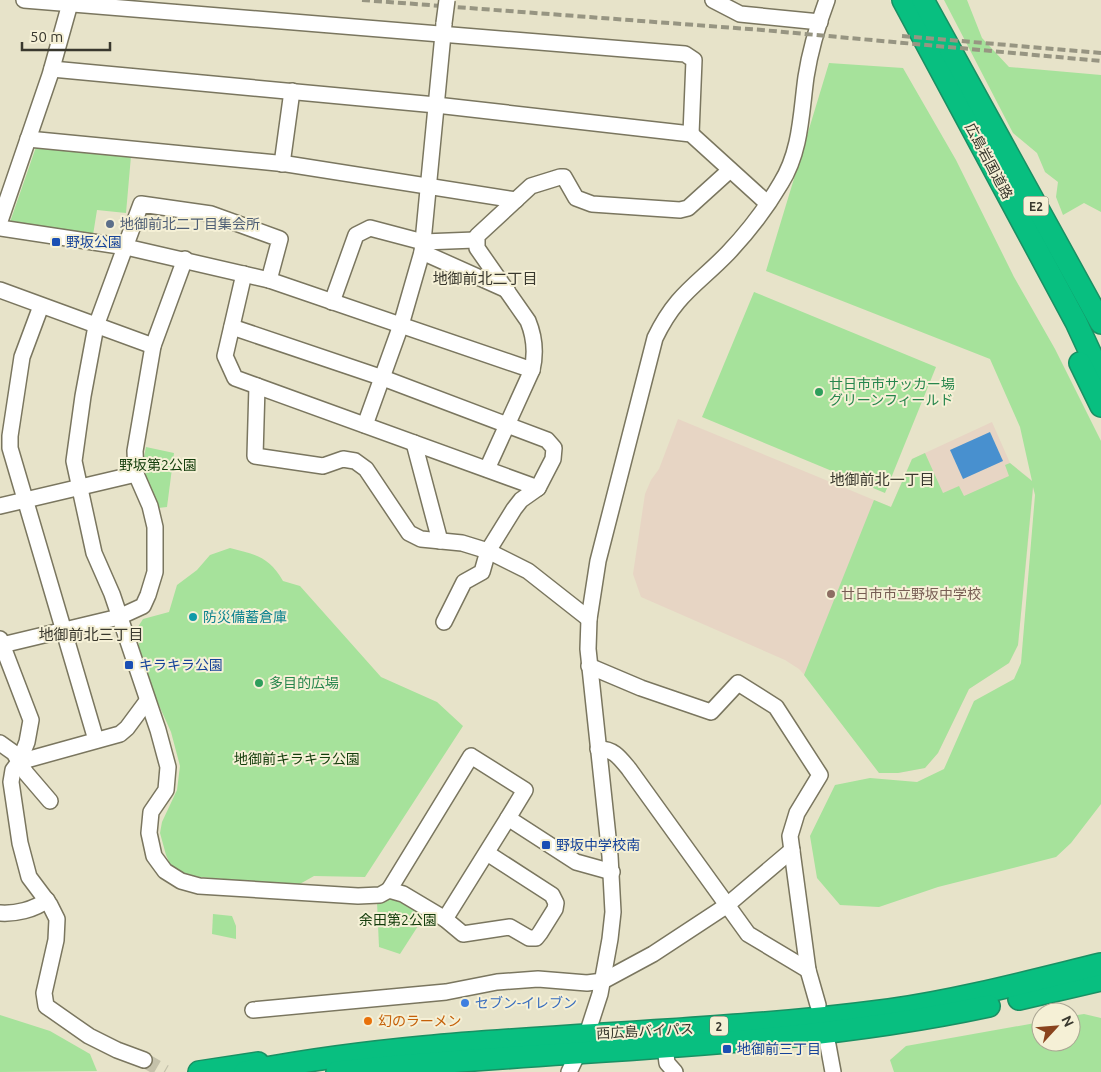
<svg xmlns="http://www.w3.org/2000/svg" width="1101" height="1072" font-family="Ubuntu,'Noto Sans JP',sans-serif">
	<style>
		.education { fill: #e7d5c4 }
		.green { fill: #a6e29b }
		.water { fill: #4890cf }
		.lines { fill: none; stroke-linecap: round; stroke-linejoin: round }
		.minor-tunnel { stroke: #c4c1aa; stroke-width: 15; stroke-dasharray: 15 8; stroke-linecap: butt }
		.minor-casing { stroke: #7a765f; stroke-width: 18 }
		.highway-casing { stroke: #199063; stroke-width: 24 }
		.minor { stroke: #fff; stroke-width: 15 }
		.highway { stroke: #08bf80; stroke-width: 21 }
		.rail { stroke: #979582; stroke-width: 4; stroke-dasharray: 8 4; stroke-linecap: butt }
		.minor-bridge-casing { stroke: #7a765f; stroke-width: 18; stroke-linecap: butt }
		.minor-bridge { stroke: #fff; stroke-width: 15 }
		.service-dot { fill: #5c6f8a; stroke: #f5f0d6; stroke-width: 2 }
		.transit-dot { fill: #1a4fb4; stroke: #f5f0d6; stroke-width: 2 }
		.leisure-dot { fill: #2e9e5b; stroke: #f5f0d6; stroke-width: 2 }
		.education-dot { fill: #8d6e63; stroke: #f5f0d6; stroke-width: 2 }
		.culture-dot { fill: #0f9aa8; stroke: #f5f0d6; stroke-width: 2 }
		.shop-dot { fill: #3f7fe0; stroke: #f5f0d6; stroke-width: 2 }
		.food-dot { fill: #e8710a; stroke: #f5f0d6; stroke-width: 2 }
		.labels { text-anchor: middle; dominant-baseline: central; stroke-width: 4; stroke-linejoin: round; paint-order: stroke }
		.shield { fill: #f5f0d6; stroke: #716f60; stroke-width: 1 }
		.shield-label { font-size: 12px; font-weight: bold; fill: #39382e }
		.street-label { font-size: 14px; fill: #39382e; stroke: #f5f0d6 }
		.service-label { font-size: 14px; fill: #4e5e75; stroke: #f5f0d6; text-anchor: start }
		.transit-label { font-size: 14px; fill: #164399; stroke: #f5f0d6; text-anchor: start }
		.leisure-label { font-size: 14px; fill: #27864d; stroke: #f5f0d6; text-anchor: start }
		.park-label { font-size: 14px; fill: #133d0b; stroke: #f5f0d6 }
		.education-label { font-size: 14px; fill: #785e54; stroke: #f5f0d6; text-anchor: start }
		.culture-label { font-size: 14px; fill: #0d838f; stroke: #f5f0d6; text-anchor: start }
		.shop-label { font-size: 14px; fill: #366cbe; stroke: #f5f0d6; text-anchor: start }
		.food-label { font-size: 14px; fill: #c56008; stroke: #f5f0d6; text-anchor: start }
		.neighbourhood-label { font-size: 15px; fill: #39382e; stroke: #f5f0d6 }
	</style>
	<rect width="100%" height="100%" fill="#e7e3c9"/>
	<polygon class="education" points="678,419 891,507 912,459 992,422 1010,463 1034,482 1018,645 1009,663 969,689 938,753 925,768 898,773 879,773 812,683 799,669 785,660 641,597 633,574 645,494 651,480 659,469"/>
	<g class="green">
		<polygon points="944,0 967,0 982,38 1009,67 1101,75 1101,212 1084,203 1063,215 1056,197 1058,182 1045,172 1037,153 1013,133"/>
		<polygon points="829,63 903,68 956,160 1014,277 1055,349 1101,441 1101,804 1071,843 1056,857 938,887 879,907 840,905 817,878 810,836 835,785 870,778 917,782 944,769 974,701 1014,679 1021,663 1035,495 1033,487 1018,645 1009,663 969,689 938,753 925,768 898,773 879,773 804,675 874,500 891,507 912,459 925,453 943,493 959,486 964,496 1009,476 1005,465 1010,463 1032,481 1020,427 990,359 766,271"/>
		<polygon points="36,147 131,156 126,213 97,210 93,235 10,222"/>
		<polygon points="754,292 936,367 885,493 702,417"/>
		<polygon points="146,447 174,453 167,507 158,508 142,467"/>
		<path d="M230,548C257,555 269,557 283,581L300,586L381,677L437,702L463,726L365,877L314,876L298,885L188,876L170,864L166,855L160,833L162,822L177,790L180,766L171,732L153,692L139,650L138,627L143,619L169,612L177,585L197,570L210,555Z"/>
		<polygon points="397,894 427,912 400,954 379,947 377,902"/>
		<polygon points="213,914 232,916 236,926 236,939 212,934"/>
		<polygon points="1084,1014 1101,1018 1101,1072 894,1072 890,1060 906,1046 1041,1022 1041,1042 1071,1042 1071,1016"/>
		<polygon points="0,1015 50,1031 90,1054 97,1071 0,1072"/>
	</g>
	<polygon class="water" points="990,432 1003,461 963,479 950,450"/>
	<g class="lines">
		<polyline class="minor-tunnel" points="144,1060 165,1072"/>
		<defs>
			<g id="minor">
				<polyline points="24,0 685,54 694,60 691,134"/>
				<polyline points="713,0 740,14 820,22"/>
				<polyline points="52,69 436,105 691,134 767,203"/>
				<polyline points="28,139 287,164 516,200"/>
				<polyline points="282,164 292,91"/>
				<polyline points="0,221 50,75 71,0"/>
				<polyline points="0,228 126,247 269,280 532,370"/>
				<polyline points="422,252 507,290"/>
				<polyline points="244,274 225,356 235,378 538,488"/>
				<polyline points="269,280 280,239 211,214 141,204 96,326 83,396 74,461 94,553 112,594 158,730 168,767 166,790 151,812 149,833 154,856 165,871 181,881 199,886 358,896 380,895 389,890 403,894 445,919 508,818 576,862 612,872"/>
				<polyline points="0,290 153,346"/>
				<polyline points="332,302 356,235 370,228 423,242 475,240"/>
				<polyline points="41,306 22,357 10,436 10,448 96,740"/>
				<polyline points="232,327 383,378 547,440 554,448 553,459 538,488 521,500 514,509 488,551 482,572 464,582 444,622"/>
				<polyline points="257,386 255,456 323,466 343,459 355,461 366,469 409,533 421,539 462,543 488,551 528,571 589,619"/>
				<polyline points="365,425 401,325 422,252 444,24"/>
				<polyline points="414,443 440,541"/>
				<path d="M487,469L532,370C536,353 535,338 528,321L477,248V236L531,186L560,177H564L576,198L592,204L680,210L688,208L730,170"/>
				<polyline points="0,506 136,474"/>
				<polyline points="0,639 31,720 27,742 19,762 13,770 11,782 20,843 29,877 50,905 57,919 56,940 44,993 46,1006 89,1036 117,1050 144,1060"/>
				<polyline points="2,645 119,617 143,606 148,595 155,572 155,527 150,506 136,474 135,451 153,346 185,259"/>
				<polyline points="589,666 641,688 711,712 738,683 776,707 820,775 797,813 790,836 808,970 818,1005"/>
				<polyline points="0,743 14,753 26,773 50,801"/>
				<path d="M598,749C613,748 620,758 629,769L748,934L808,970"/>
				<polyline points="19,762 120,734 127,728 147,701"/>
				<polyline points="389,890 471,756 525,790 508,818"/>
				<path d="M0,913C15,914 34,910 47,900"/>
				<polyline points="445,919 463,934 510,927 529,938 536,938 540,933 555,909 556,903 552,895 487,853"/>
				<polyline points="253,1010 446,992 497,982 538,979 587,983 603,981 653,954 726,906 792,850"/>
				<polyline points="828,1045 833,1072"/>
				<polyline points="665,1047 667,1063 675,1072"/>
				<path d="M569,1072L587,1034L600,994L610,939L613,912L610,856L588,649L589,619L598,561L655,338C676,294 697,285 728,253C747,233 767,207 781,183C801,151 801,113 806,77C810,51 818,24 827,0"/>
			</g>
			<g id="highway">
				<polyline points="903,0 1076,322 1101,376"/>
				<polyline points="923,0 1101,323"/>
				<polyline points="1080,363 1101,406"/>
				<polyline points="1019,999 1101,980"/>
				<polyline points="199,1072 258,1063"/>
				<path d="M245,1072C411,1039 582,1038 751,1024C797,1021 843,1016 889,1010C960,1000 1031,981 1101,964"/>
				<path d="M337,1072C554,1048 774,1052 989,1006"/>
			</g>
		</defs>
		<use href="#minor" class="minor-casing"/>
		<use href="#highway" class="highway-casing"/>
		<use href="#minor" class="minor"/>
		<use href="#highway" class="highway"/>
		<g class="rail">
			<polyline points="362,0 762,30 1101,61"/>
			<polyline points="902,36 1101,53"/>
		</g>
		<defs>
			<polyline id="minor-bridge" points="444,23 447,0"/>
		</defs>
		<use href="#minor-bridge" class="minor-bridge-casing"/>
		<use href="#minor-bridge" class="minor-bridge"/>
	</g>
	<circle class="service-dot" cx="110" cy="224" r="5"/>
	<g class="transit-dot">
		<rect x="51" y="237" width="10" height="10" rx="2.5"/>
		<rect x="124" y="660" width="10" height="10" rx="2.5"/>
		<rect x="541" y="840" width="10" height="10" rx="2.5"/>
		<rect x="722" y="1044" width="10" height="10" rx="2.5"/>
	</g>
	<g class="leisure-dot">
		<circle cx="819" cy="392" r="5"/>
		<circle cx="259" cy="683" r="5"/>
	</g>
	<circle class="education-dot" cx="831" cy="594" r="5"/>
	<circle class="culture-dot" cx="193" cy="617" r="5"/>
	<circle class="shop-dot" cx="465" cy="1003" r="5"/>
	<circle class="food-dot" cx="368" cy="1021" r="5"/>
	<g class="labels">
		<g class="shield">
			<rect x="1023.5" y="196.5" width="25" height="19" rx="4"/>
			<rect x="710" y="1016.5" width="18" height="19" rx="4"/>
		</g>
		<g class="shield-label">
			<text x="1036" y="206">E2</text>
			<text x="719" y="1026">2</text>
		</g>
		<g class="street-label">
			<text transform="translate(989 161) rotate(62)">広島岩国道路</text>
			<text transform="translate(645 1031) rotate(-3)">西広島バイパス</text>
		</g>
		<g class="service-label">
			<text x="120" y="224">地御前北二丁目集会所</text>
		</g>
		<g class="transit-label">
			<text x="66" y="242">野坂公園</text>
			<text x="139" y="665">キラキラ公園</text>
			<text x="556" y="845">野坂中学校南</text>
			<text x="737" y="1049">地御前三丁目</text>
		</g>
		<g class="leisure-label">
			<text x="829" y="384">廿日市市サッカー場<tspan x="829" dy="16">グリーンフィールド</tspan></text>
			<text x="269" y="683">多目的広場</text>
		</g>
		<g class="park-label">
			<text x="158" y="465">野坂第2公園</text>
			<text x="297" y="759">地御前キラキラ公園</text>
			<text x="398" y="920">余田第2公園</text>
		</g>
		<g class="education-label">
			<text x="841" y="594">廿日市市立野坂中学校</text>
		</g>
		<g class="culture-label">
			<text x="203" y="617">防災備蓄倉庫</text>
		</g>
		<g class="shop-label">
			<text x="475" y="1003">セブン-イレブン</text>
		</g>
		<g class="food-label">
			<text x="378" y="1021">幻のラーメン</text>
		</g>
		<g class="neighbourhood-label">
			<text x="485" y="278">地御前北二丁目</text>
			<text x="882" y="479">地御前北一丁目</text>
			<text x="91" y="634">地御前北三丁目</text>
		</g>
	</g>
	<g transform="translate(1056 1027) rotate(64)"><circle r="24" fill="#f5f0d6" stroke="#aaa693"/>
	<path d="M0-4L9 19L0 12L-9 19Z" fill="#89431d"/>
	<text y="-8" font-size="14" font-weight="bold" text-anchor="middle" fill="#39382e">N</text>
	</g>
	<path d="M22 42v8h88v-8" fill="none" stroke="#39382e" stroke-width="2.5"/>
	<text x="30" y="42" font-size="15" fill="#39382e" stroke="#f5f0d6" stroke-width="4" paint-order="stroke">50 m</text>
</svg>
